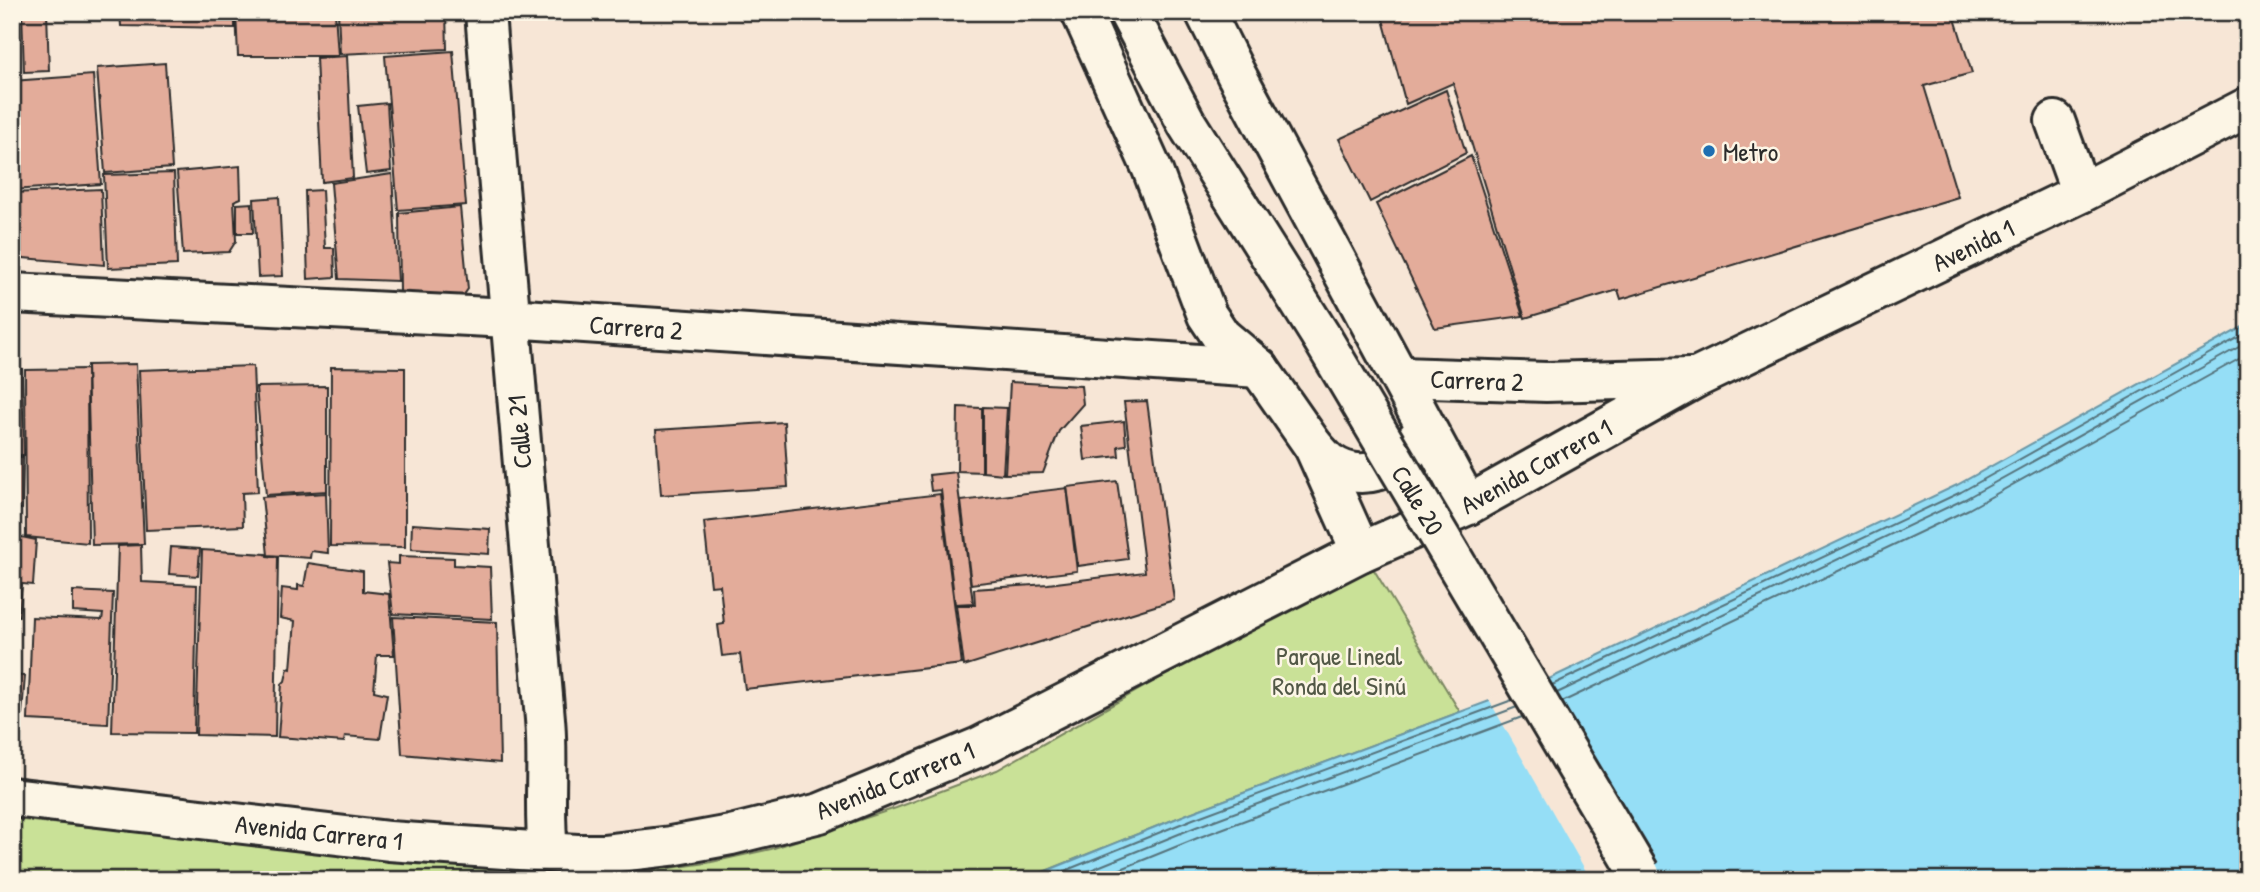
<svg xmlns="http://www.w3.org/2000/svg" width="2260" height="892" font-family="'Patrick Hand',sans-serif">
	<style>
		.green { fill: #c9e197; stroke: #7a8661; stroke-width: 2 }
		.water { fill: #95def6; stroke: #6b96a5; stroke-width: 2 }
		.pier { fill: #f7e6d6 }
		.lines { fill: none; stroke-linecap: round; stroke-linejoin: round }
		.shore { stroke: #55737c; stroke-width: 2 }
		.building { fill: #e3ac9a; stroke: #2b2b2b; stroke-width: 2 }
		.minor-casing { stroke: #2b2b2b; stroke-width: 44 }
		.major-casing { stroke: #2b2b2b; stroke-width: 44 }
		.minor { stroke: #fcf5e5; stroke-width: 38 }
		.major { stroke: #fcf5e5; stroke-width: 38 }
		.major-bridge-casing { stroke: #2b2b2b; stroke-width: 44; stroke-linecap: butt }
		.major-bridge { stroke: #fcf5e5; stroke-width: 38 }
		.poi-dot { fill: #1f6fb2; stroke: #fcf5e5; stroke-width: 2.5 }
		.labels { text-anchor: middle; dominant-baseline: central; stroke-width: 5; stroke-linejoin: round; paint-order: stroke }
		.poi-label { font-size: 26px; fill: #2b2b2b; stroke: #fcf5e5; text-anchor: start }
		.street-label { font-size: 26px; fill: #2b2b2b; stroke: #fcf5e5 }
		.park-label { font-size: 26px; fill: #525846; stroke: #fcf5e5 }
	</style>
	<rect width="100%" height="100%" fill="#f7e6d6"/>
	<filter id="ink" filterUnits="userSpaceOnUse"><feTurbulence type="fractalNoise" baseFrequency=".0143" numOctaves="2"/><feDisplacementMap in="SourceGraphic" scale="14" xChannelSelector="R" yChannelSelector="G"/><feConvolveMatrix kernelMatrix="1 2 1 2 8 2 1 2 1" color-interpolation-filters="sRGB"/></filter>
	<g filter="url(#ink)">
		<polygon class="green" points="1368,560 1460,712 1190,813 1023,880 12,880 12,819 582,876 633,873 707,863 771,849 896,808 997,770"/>
		<polygon class="water" points="2248,324 2248,880 1024,880 1190,813 1551,678 1957,485"/>
		<polygon class="pier" points="1547,676 1660,880 1591,880 1488,698"/>
		<g class="lines">
			<g class="shore">
				<polyline points="1552,685 1961,492 2248,332"/>
				<polyline points="1557,693 1965,499 2248,342"/>
				<polyline points="1562,702 1969,509 2248,354"/>
				<polyline points="1042,880 1193,819 1512,700"/>
				<polyline points="1066,880 1196,827 1517,707"/>
				<polyline points="1094,880 1200,837 1522,717"/>
			</g>
		</g>
		<g class="building">
			<polygon points="22,12 47,12 49,71 24,72"/>
			<polygon points="120,12 235,12 235,28 121,26"/>
			<polygon points="236,12 335,12 338,56 238,56"/>
			<polygon points="338,12 446,12 447,49 340,54"/>
			<polygon points="1381,12 1953,12 1972,73 1924,86 1958,197 1621,299 1618,290 1525,318 1453,83 1406,104"/>
			<polygon points="453,51 466,205 398,210 385,56"/>
			<polygon points="347,56 353,178 322,182 316,58"/>
			<polygon points="165,63 172,168 105,173 97,68"/>
			<polygon points="93,75 101,184 12,190 12,81"/>
			<polygon points="1446,90 1466,153 1370,202 1339,139"/>
			<polygon points="387,103 391,171 366,174 358,106"/>
			<polygon points="1471,156 1523,316 1435,328 1376,204"/>
			<polygon points="240,166 241,198 234,201 236,241 229,252 183,254 177,172"/>
			<polygon points="174,173 177,265 108,268 104,175"/>
			<polygon points="392,174 398,281 339,279 331,183"/>
			<polygon points="101,189 104,265 12,257 12,193"/>
			<polygon points="322,190 325,248 334,248 335,277 308,279 305,191"/>
			<polygon points="279,197 283,276 258,277 254,199"/>
			<polygon points="252,203 253,233 237,233 237,204"/>
			<polygon points="460,207 468,289 463,296 400,292 399,213"/>
			<polygon points="136,364 144,544 92,545 87,365"/>
			<polygon points="253,366 258,492 242,493 243,526 146,530 139,370"/>
			<polygon points="331,367 405,368 405,547 330,546"/>
			<polygon points="12,369 22,369 24,455 12,455"/>
			<polygon points="87,369 88,543 26,537 25,370"/>
			<polygon points="1010,382 1081,386 1083,404 1059,431 1043,473 1005,474"/>
			<polygon points="327,386 327,491 266,495 256,387"/>
			<polygon points="1147,401 1174,600 964,666 956,605 975,605 974,589 1048,584 1145,572 1124,402"/>
			<polygon points="958,407 982,408 982,472 957,471"/>
			<polygon points="983,407 1007,408 1003,474 983,472"/>
			<polygon points="1124,421 1126,445 1118,446 1119,456 1085,460 1081,426"/>
			<polygon points="784,422 788,487 661,495 656,430"/>
			<polygon points="12,457 23,457 22,509 12,509"/>
			<polygon points="956,472 973,603 955,604 941,490 931,491 929,475"/>
			<polygon points="1117,481 1128,559 1078,566 1067,487"/>
			<polygon points="1067,488 1077,571 971,584 961,501"/>
			<polygon points="326,493 328,553 311,551 310,558 268,555 262,497"/>
			<polygon points="940,494 962,664 745,689 740,654 722,656 718,625 724,624 720,585 711,586 704,522"/>
			<polygon points="412,524 490,529 489,554 411,549"/>
			<polygon points="12,535 36,540 33,585 12,583"/>
			<polygon points="141,545 142,582 197,585 194,733 112,732 118,546"/>
			<polygon points="171,547 200,549 198,576 169,574"/>
			<polygon points="202,550 266,554 267,556 278,557 275,737 196,735"/>
			<polygon points="399,556 454,558 454,565 490,567 492,619 393,614 387,563 399,564"/>
			<polygon points="308,563 363,571 363,591 389,594 394,655 377,655 374,691 387,694 380,739 345,736 344,742 278,737 282,684 285,681 288,668 291,669 295,621 280,618 282,588 298,590 298,585 304,586"/>
			<polygon points="12,585 22,585 19,616 16,616 13,652"/>
			<polygon points="73,591 113,593 108,724 28,720 32,617 102,620 103,614 73,612"/>
			<polygon points="393,617 497,622 500,763 402,754"/>
			<polygon points="12,675 25,676 22,713 12,712"/>
		</g>
		<g class="lines">
			<defs>
				<g id="minor">
					<path d="M485,12C503,248 524,484 545,719C549,763 543,807 548,851"/>
					<polyline points="1081,12 1152,169 1207,315 1221,336 1259,368 1314,447 1361,552"/>
					<polyline points="1205,12 1236,74 1468,505"/>
					<polyline points="2055,121 2081,193"/>
					<polyline points="12,293 509,318 1259,368"/>
					<polyline points="1401,377 1546,382 1690,378"/>
					<path d="M1314,447C1319,452 1324,459 1330,463C1359,484 1400,470 1416,440"/>
					<polyline points="12,797 389,841 577,854 603,854 671,846 731,835 820,813 979,747 1361,552 1468,505 1696,378 2081,193 2248,107"/>
				</g>
				<polyline id="major" points="1128,12 1187,124 1322,338"/>
			</defs>
			<use href="#minor" class="minor-casing"/>
			<use href="#major" class="major-casing"/>
			<use href="#minor" class="minor"/>
			<use href="#major" class="major"/>
			<defs>
				<polyline id="major-bridge" points="1322,338 1640,874"/>
			</defs>
			<use href="#major-bridge" class="major-bridge-casing"/>
			<use href="#major-bridge" class="major-bridge"/>
		</g>
	</g>
	<circle class="poi-dot" cx="1709" cy="151" r="7"/>
	<g class="labels">
		<g class="poi-label">
			<text x="1723" y="151">Metro</text>
		</g>
		<g class="street-label">
			<text transform="translate(1973 245) rotate(-26)">Avenida 1</text>
			<text transform="translate(636 327) rotate(4)">Carrera 2</text>
			<text transform="translate(1477 380) rotate(2)">Carrera 2</text>
			<text transform="translate(519 432) rotate(-95)">Calle 21</text>
			<text transform="translate(1536 466) rotate(-29)">Avenida Carrera 1</text>
			<text transform="translate(1418 500) rotate(59)">Calle 20</text>
			<text transform="translate(895 780) rotate(-22)">Avenida Carrera 1</text>
			<text transform="translate(319 832) rotate(6)">Avenida Carrera 1</text>
		</g>
		<g class="park-label">
			<text x="1339" y="655">Parque Lineal<tspan x="1339" dy="30">Ronda del Sinú</tspan></text>
		</g>
	</g>
	<rect width="2260" height="892" fill="none" stroke="#fcf5e5" stroke-width="42"/>
	<rect x="21" y="21" width="2218" height="850" fill="none" stroke="#2b2b2b" stroke-width="2.5" filter="url(#ink)"/>
</svg>
